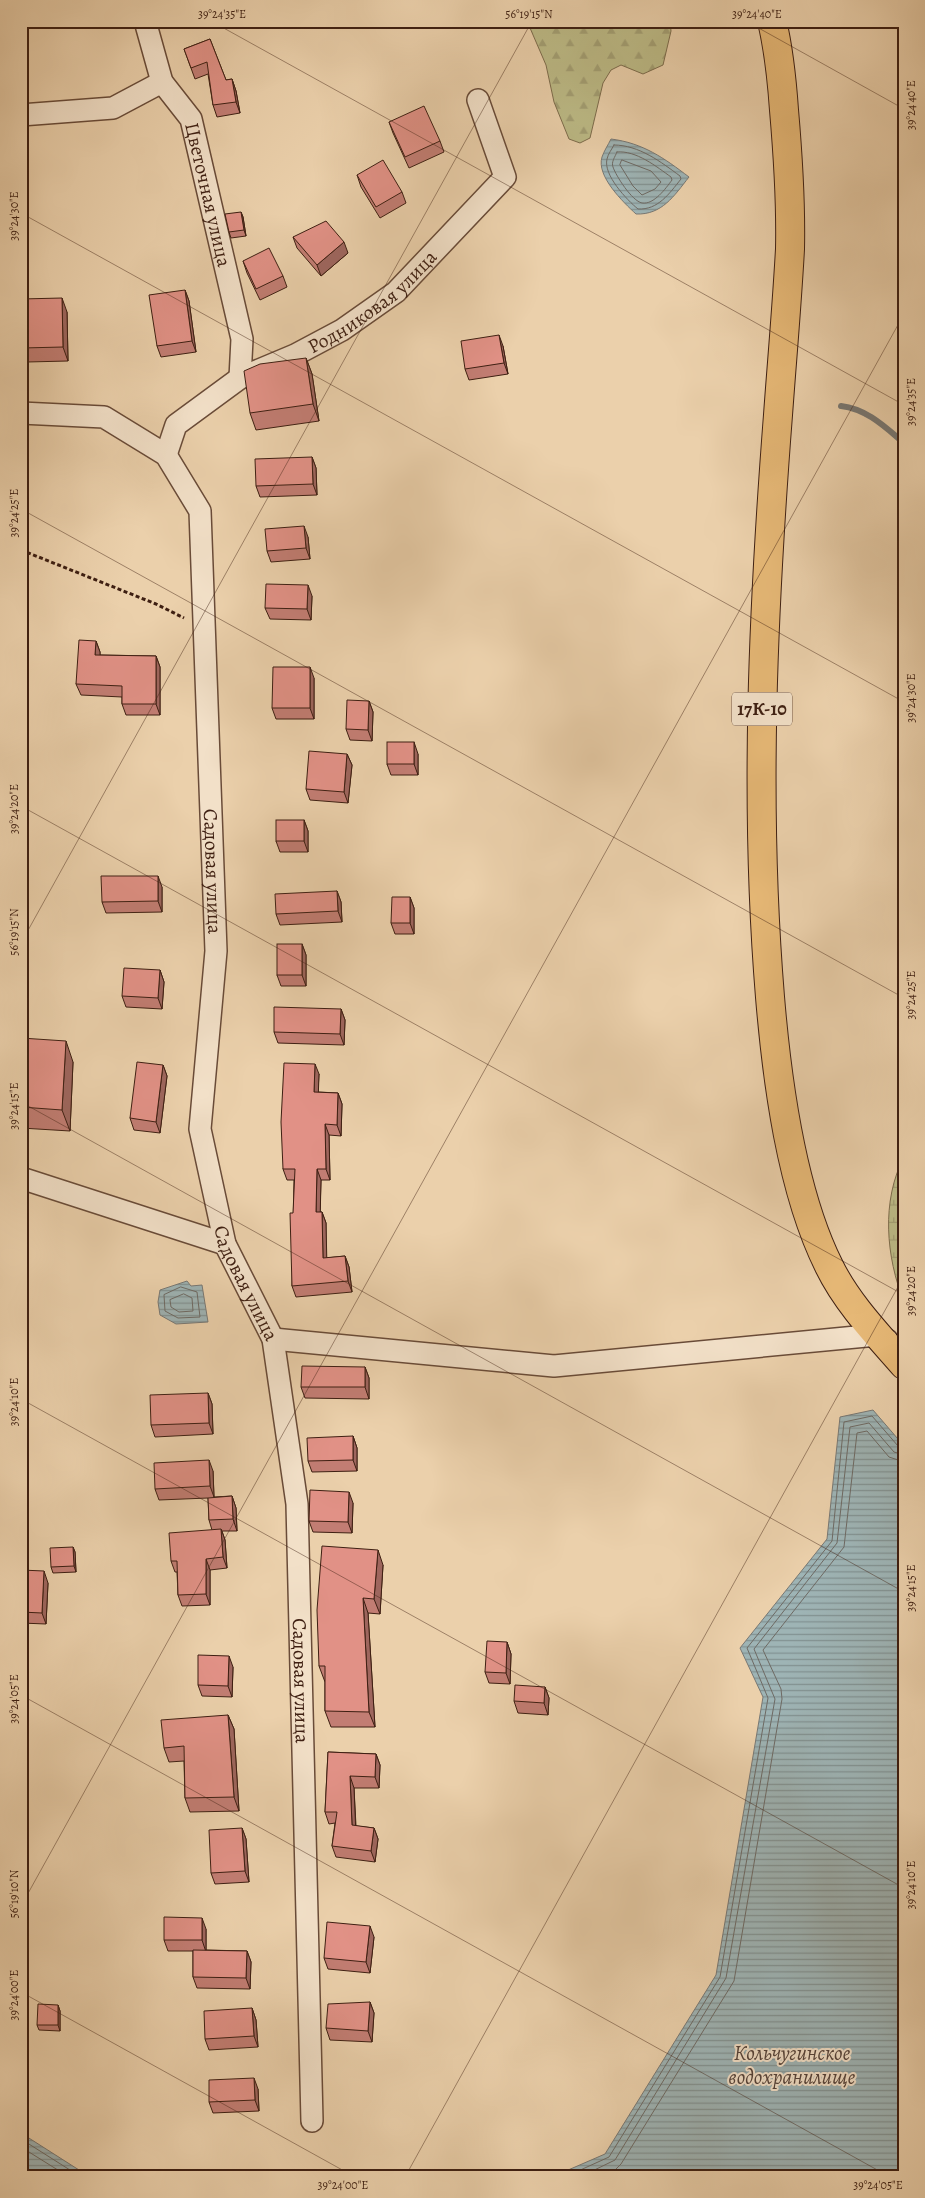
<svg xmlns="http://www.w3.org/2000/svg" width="925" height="2198" font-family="Alegreya,serif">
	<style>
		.forest { fill: url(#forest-firs); stroke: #7d6c4c }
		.wetland { fill: url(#wetland-marsh); stroke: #7d6c4c }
		.water { fill: url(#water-rules); stroke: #787874 }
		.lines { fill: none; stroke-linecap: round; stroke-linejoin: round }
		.shore { stroke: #6e6a64; stroke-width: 1 }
		.stream { stroke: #787874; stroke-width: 6 }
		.minor-casing { stroke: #694b38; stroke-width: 24 }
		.primary-casing { stroke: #3e1f12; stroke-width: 30 }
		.path { stroke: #3e1f12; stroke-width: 3; stroke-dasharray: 4 2.5; stroke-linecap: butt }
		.minor { stroke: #f2e0c8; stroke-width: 21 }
		.primary { stroke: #e6b876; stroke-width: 28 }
		.wall { fill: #c27d73; stroke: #3e1f12 }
		.shaded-wall { fill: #9e665e; stroke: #3e1f12 }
		.building { fill: #e19186; stroke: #3e1f12 }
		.ticks { fill: none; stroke: #3e1f12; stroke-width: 1; stroke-opacity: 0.45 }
		.labels { text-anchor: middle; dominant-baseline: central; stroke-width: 4; stroke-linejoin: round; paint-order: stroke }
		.shield { fill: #f2e0c8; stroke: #745949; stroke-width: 1 }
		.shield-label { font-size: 19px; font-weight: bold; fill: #3e1f12 }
		.street-label { font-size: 20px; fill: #3e1f12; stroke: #f2e0c8 }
		.water-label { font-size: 21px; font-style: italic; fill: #56443b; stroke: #f2e0c8 }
		.neatline { fill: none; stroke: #3e1f12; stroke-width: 2 }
		.ticks-label { font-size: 12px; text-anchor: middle; fill: #3e1f12 }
	</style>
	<defs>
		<pattern id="forest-firs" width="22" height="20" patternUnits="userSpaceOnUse" patternTransform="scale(1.25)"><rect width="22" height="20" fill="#bcba86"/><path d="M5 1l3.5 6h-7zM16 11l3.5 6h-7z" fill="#a39f73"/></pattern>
		<pattern id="wetland-marsh" width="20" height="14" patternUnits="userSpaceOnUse" patternTransform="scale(1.25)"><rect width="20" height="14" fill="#bcba86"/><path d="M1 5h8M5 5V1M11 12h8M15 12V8" fill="none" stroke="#a39f73"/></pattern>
		<pattern id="water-rules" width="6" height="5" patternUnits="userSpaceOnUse" patternTransform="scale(1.25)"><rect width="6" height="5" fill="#9eb4b5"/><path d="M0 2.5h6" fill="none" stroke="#829292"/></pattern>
	</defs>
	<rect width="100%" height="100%" fill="#ebd0ab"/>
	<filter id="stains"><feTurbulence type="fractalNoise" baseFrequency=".004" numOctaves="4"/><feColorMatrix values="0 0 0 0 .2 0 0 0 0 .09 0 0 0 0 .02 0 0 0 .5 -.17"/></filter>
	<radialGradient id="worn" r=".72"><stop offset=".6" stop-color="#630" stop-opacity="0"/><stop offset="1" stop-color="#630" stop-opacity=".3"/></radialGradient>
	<polygon class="forest" points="527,21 670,21 671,31 663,65 643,74 621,65 611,70 603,83 590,138 580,143 569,139 554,102 546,65"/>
	<path class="wetland" d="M904,1157V1302C886,1257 881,1201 904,1157Z"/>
	<g class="water">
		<path d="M611,139C643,143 664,158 689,177C674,196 662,215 636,214C623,202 596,176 602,157C604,151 608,145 611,139Z"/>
		<polygon points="187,1281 191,1286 202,1285 208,1322 176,1324 160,1315 158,1302 160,1290"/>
		<polygon points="873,1410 904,1446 904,2177 552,2177 605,2154 716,1975 763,1697 740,1648 827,1539 840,1417"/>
		<polygon points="21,2133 90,2177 21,2177"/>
	</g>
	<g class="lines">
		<g class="shore">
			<path d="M614,145C639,145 661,162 680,176L681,179C669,194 658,210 638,209C627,200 603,175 607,159C608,154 612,149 614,145Z"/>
			<path d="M617,152C636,150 657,167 671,177L672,180C666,188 654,205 642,203C632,201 616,176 613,167C611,162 615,157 617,152Z"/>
			<polygon points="622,160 651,171 661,182 655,189 642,195 633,186 620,165"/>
			<polygon points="181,1287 197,1292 200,1317 178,1318 165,1311 164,1295"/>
			<polygon points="184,1294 192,1298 193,1311 179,1312 171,1307 170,1300"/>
			<polyline points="21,2139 81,2177"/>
			<polyline points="21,2147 69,2177"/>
			<polyline points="565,2177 609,2157 720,1977 768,1698 747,1648 832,1541 844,1422 872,1416 898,1446 904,1448"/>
			<polyline points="580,2177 615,2160 726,1978 775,1699 754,1649 837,1543 850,1427 869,1423 894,1452 904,1455"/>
			<polyline points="600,2177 615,2170 621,2164 734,1981 782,1699 781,1689 763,1650 844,1547 857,1433 867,1431 889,1457 904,1462"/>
		</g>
		<path class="stream" d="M841,406C867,409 885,427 904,443"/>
		<defs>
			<g id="minor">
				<path id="s1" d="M145,21L162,82L191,119L242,339L240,378"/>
				<polyline points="21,115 113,108 162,82"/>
				<path id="s2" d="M21,413L104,417L166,455L200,511L216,951L200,1129L225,1244L273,1339L297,1504L312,2121"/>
				<path id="s3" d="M166,455L176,425L240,378L295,355L342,330L396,292L505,177L478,100"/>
				<polyline points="21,1178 225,1244"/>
				<polyline points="273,1339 554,1366 877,1335 887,1340"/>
			</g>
			<path id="primary" d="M772,21C779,51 782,81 784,110C788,156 791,203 790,249C787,304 782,360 778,415C763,609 754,803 770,997C777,1081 791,1190 829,1266C847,1303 877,1334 904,1365"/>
		</defs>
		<use href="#minor" class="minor-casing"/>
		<use href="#primary" class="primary-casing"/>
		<polyline class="path" points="21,550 156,604 184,618"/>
		<use href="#minor" class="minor"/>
		<use href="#primary" class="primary"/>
	</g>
	<g class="wall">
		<polygon points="210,39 226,80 232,79 236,91 240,113 217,117 213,105 208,74 195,79 184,49"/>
		<polygon points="389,122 440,141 444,152 409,168 393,133"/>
		<polygon points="357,175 402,192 406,203 380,218 361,187"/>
		<polygon points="241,212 243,217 246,236 231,238 229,232"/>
		<polygon points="293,237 348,253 321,276 297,248"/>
		<polygon points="243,261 283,276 287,287 260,300 247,273"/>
		<polygon points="185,290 189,301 196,352 161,357 157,346"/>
		<polygon points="21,299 67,312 68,361 27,362 24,353 21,353"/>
		<polygon points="503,346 508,374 469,380 465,369"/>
		<polygon points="306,358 312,374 319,421 256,430 250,413"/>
		<polygon points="312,457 316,468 317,495 260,497 256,486"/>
		<polygon points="308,537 310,559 271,562 267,551"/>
		<polygon points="312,596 311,620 270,619 265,608"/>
		<polygon points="96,641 100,652 100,655 156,656 160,667 160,715 126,715 122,704 122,697 81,695 76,684"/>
		<polygon points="314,678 314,719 276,719 272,708"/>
		<polygon points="369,701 373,712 372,741 350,740 346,729"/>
		<polygon points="347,754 352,765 348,803 310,800 306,789"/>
		<polygon points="418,754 418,775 391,775 387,764"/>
		<polygon points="304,820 308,831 308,852 280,852 276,841"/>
		<polygon points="162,887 162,912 106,913 102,902"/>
		<polygon points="337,891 341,902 342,922 280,925 276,914"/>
		<polygon points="410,897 414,908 414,934 395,934 391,923"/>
		<polygon points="302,944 306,955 306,986 281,986 277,975"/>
		<polygon points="160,970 164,982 162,1009 126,1007 122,996"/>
		<polygon points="341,1009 345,1020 344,1045 278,1043 274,1032"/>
		<polygon points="21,1038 73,1062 70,1131 21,1128"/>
		<polygon points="163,1065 167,1076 160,1133 134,1130 130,1118"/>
		<polygon points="319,1074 318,1092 338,1093 342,1104 341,1136 329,1135 330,1180 321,1180 320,1212 322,1212 326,1223 326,1258 345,1256 349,1267 352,1292 296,1297 292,1286 294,1180 287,1180 283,1169"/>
		<polygon points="365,1367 369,1378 369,1399 305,1398 301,1387"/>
		<polygon points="208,1393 212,1404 213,1434 155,1437 151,1425"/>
		<polygon points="353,1436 357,1448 357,1471 312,1472 308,1461"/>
		<polygon points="213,1471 214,1497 232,1496 236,1508 237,1531 222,1531 225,1540 227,1568 210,1570 210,1605 182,1606 178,1595 177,1572 175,1572 171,1561 212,1530 209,1520 208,1498 159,1500 155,1489"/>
		<polygon points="353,1503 352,1533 313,1532 309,1521"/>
		<polygon points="73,1547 75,1552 76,1572 53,1573 51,1567"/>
		<polygon points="383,1565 380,1614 368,1613 375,1727 331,1727 325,1711 325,1682 319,1666"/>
		<polygon points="21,1570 48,1583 46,1624 21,1623"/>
		<polygon points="507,1642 511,1654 510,1684 489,1683 485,1672"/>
		<polygon points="233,1667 232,1697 202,1696 198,1685"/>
		<polygon points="545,1687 549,1698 548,1715 518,1713 514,1701"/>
		<polygon points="228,1715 234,1729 239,1811 190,1812 185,1798 184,1761 169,1762 164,1748"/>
		<polygon points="328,1752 376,1754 380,1765 379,1788 354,1788 356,1826 374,1828 378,1839 375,1862 336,1857 332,1846 335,1823 329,1824 325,1812"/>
		<polygon points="242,1828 246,1839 249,1882 215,1884 211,1873"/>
		<polygon points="206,1929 206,1950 247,1951 251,1962 250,1989 197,1988 193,1977 193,1951 168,1951 164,1940"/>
		<polygon points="374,1937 370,1973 328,1969 324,1958"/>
		<polygon points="370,2002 374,2013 372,2042 330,2040 326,2028"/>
		<polygon points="58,2005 60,2011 60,2031 39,2030 37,2025"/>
		<polygon points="252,2008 256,2020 258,2047 209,2050 205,2039"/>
		<polygon points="258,2089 259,2111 213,2113 209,2102"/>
	</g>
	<g class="shaded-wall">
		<polygon points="232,79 236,91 240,113 236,102"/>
		<polygon points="241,212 243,217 246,236 244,230"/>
		<polygon points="344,242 348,253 321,276 317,265"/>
		<polygon points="185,290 189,301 196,352 192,341"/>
		<polygon points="62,298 67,312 68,361 63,347"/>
		<polygon points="499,335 503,346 508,374 504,363"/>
		<polygon points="306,358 312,374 319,421 313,404"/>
		<polygon points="312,457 316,468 317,495 313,484"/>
		<polygon points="304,526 308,537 310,559 306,548"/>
		<polygon points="308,585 312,596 311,620 307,609"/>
		<polygon points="96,641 100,652 100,666 95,655"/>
		<polygon points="156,656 160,667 160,715 156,704"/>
		<polygon points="310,667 314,678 314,719 310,708"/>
		<polygon points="369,701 373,712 372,741 368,730"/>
		<polygon points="414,742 418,754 418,775 414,764"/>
		<polygon points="347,754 352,765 348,803 344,792"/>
		<polygon points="304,820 308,831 308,852 304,841"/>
		<polygon points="158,876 162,887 162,912 158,901"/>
		<polygon points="337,891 341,902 342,922 338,911"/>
		<polygon points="410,897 414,908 414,934 410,923"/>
		<polygon points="302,944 306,955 306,986 302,975"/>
		<polygon points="160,970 164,982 162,1009 158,998"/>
		<polygon points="341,1009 345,1020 344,1045 340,1034"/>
		<polygon points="66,1041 73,1062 70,1131 62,1110"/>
		<polygon points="315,1064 319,1074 318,1103 314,1092"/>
		<polygon points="163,1065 167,1076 160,1133 156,1122"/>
		<polygon points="338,1093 342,1104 341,1136 337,1125"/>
		<polygon points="325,1124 329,1135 330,1180 326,1169"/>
		<polygon points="317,1169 321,1180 320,1223 316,1212"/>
		<polygon points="322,1212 326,1223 327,1269 323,1258"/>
		<polygon points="345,1256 349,1267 352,1292 348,1281"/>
		<polygon points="365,1367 369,1378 369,1399 365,1387"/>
		<polygon points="208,1393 212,1404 213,1434 209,1423"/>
		<polygon points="353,1436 357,1448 357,1471 353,1460"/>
		<polygon points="209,1460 213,1471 214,1497 210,1486"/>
		<polygon points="349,1492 353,1503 352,1533 348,1522"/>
		<polygon points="232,1496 236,1508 237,1531 233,1519"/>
		<polygon points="221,1529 225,1540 227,1568 223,1557"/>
		<polygon points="73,1547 75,1552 76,1572 74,1566"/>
		<polygon points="378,1550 383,1565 380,1614 374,1599"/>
		<polygon points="206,1559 210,1570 210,1605 206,1594"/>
		<polygon points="44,1571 48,1583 46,1624 42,1613"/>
		<polygon points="363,1598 368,1613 375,1727 369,1712"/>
		<polygon points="507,1642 511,1654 510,1684 506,1673"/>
		<polygon points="229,1656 233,1667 232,1697 228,1686"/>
		<polygon points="545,1687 549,1698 548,1715 544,1703"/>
		<polygon points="228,1715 234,1729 239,1811 234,1797"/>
		<polygon points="376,1754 380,1765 379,1788 375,1777"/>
		<polygon points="350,1776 354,1788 356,1836 352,1825"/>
		<polygon points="242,1828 246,1839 249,1882 245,1871"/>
		<polygon points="374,1828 378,1839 375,1862 371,1851"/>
		<polygon points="202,1918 206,1929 206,1952 202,1940"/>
		<polygon points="370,1926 374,1937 370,1973 366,1962"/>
		<polygon points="247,1951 251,1962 250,1989 246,1978"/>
		<polygon points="370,2002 374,2013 372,2042 368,2031"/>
		<polygon points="58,2005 60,2011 60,2031 58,2025"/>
		<polygon points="252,2008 256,2020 258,2047 254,2036"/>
		<polygon points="254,2078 258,2089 259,2111 255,2100"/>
	</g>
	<g class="building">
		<polygon points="210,39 226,80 232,79 236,102 213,105 207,62 191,68 184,49"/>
		<polygon points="424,106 440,141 405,157 389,122"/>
		<polygon points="383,160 402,192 376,207 357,175"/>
		<polygon points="241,212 244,230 229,232 225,214"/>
		<polygon points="326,221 344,242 317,265 293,237"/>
		<polygon points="269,248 283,276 256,289 243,261"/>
		<polygon points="185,290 192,341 157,346 149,295"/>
		<polygon points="62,298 63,347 22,348 22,339 21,339 21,299"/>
		<polygon points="499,335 504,363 465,369 461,341"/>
		<polygon points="306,358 313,404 250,413 244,371 260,364"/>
		<polygon points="312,457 313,484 256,486 255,459"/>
		<polygon points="304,526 306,548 267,551 265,529"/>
		<polygon points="266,584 308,585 307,609 265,608"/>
		<polygon points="79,640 96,641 95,655 156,656 156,704 122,704 122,686 76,684"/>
		<polygon points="273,667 310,667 310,708 272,708"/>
		<polygon points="347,700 369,701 368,730 346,729"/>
		<rect x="387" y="742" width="27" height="22"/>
		<polygon points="309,751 347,754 344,792 306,789"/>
		<rect x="276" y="820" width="28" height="21"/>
		<polygon points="101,876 158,876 158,901 102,902"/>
		<polygon points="337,891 338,911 276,914 275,894"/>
		<polygon points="392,897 410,897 410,923 391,923"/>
		<rect x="277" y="944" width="25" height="31"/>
		<polygon points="124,968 160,970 158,998 122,996"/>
		<polygon points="274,1007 341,1009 340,1034 274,1032"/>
		<polygon points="21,1038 66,1041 62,1110 21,1107"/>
		<polygon points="137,1062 163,1065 156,1122 130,1118"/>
		<polygon points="284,1063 315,1064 314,1092 338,1093 337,1125 325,1124 326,1169 317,1169 316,1212 322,1212 323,1258 345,1256 348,1281 292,1286 290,1213 293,1213 295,1169 283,1169 281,1122"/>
		<polygon points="302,1366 365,1367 365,1387 301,1387"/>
		<polygon points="208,1393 209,1423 151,1425 150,1395"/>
		<polygon points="353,1436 353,1460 308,1461 307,1438"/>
		<polygon points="209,1460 210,1486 155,1489 154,1463"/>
		<polygon points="310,1490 349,1492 348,1522 309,1521"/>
		<polygon points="232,1496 233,1519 209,1520 208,1498"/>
		<polygon points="221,1529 223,1557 206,1559 206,1594 178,1595 177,1561 171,1561 169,1533"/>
		<polygon points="322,1546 378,1550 374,1599 363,1598 369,1712 325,1711 325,1666 319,1666 317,1610"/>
		<polygon points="73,1547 74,1566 51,1567 50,1548"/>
		<polygon points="21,1570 44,1571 42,1613 21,1612"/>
		<polygon points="487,1641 507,1642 506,1673 485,1672"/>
		<polygon points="198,1655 229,1656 228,1686 198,1685"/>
		<polygon points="515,1685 545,1687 544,1703 514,1701"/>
		<polygon points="228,1715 234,1797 185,1798 184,1746 164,1748 161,1720"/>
		<polygon points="328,1752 376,1754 375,1777 350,1776 352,1825 374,1828 371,1851 332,1846 337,1812 325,1812"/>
		<polygon points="242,1828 245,1871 211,1873 209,1830"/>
		<polygon points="164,1917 202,1918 202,1940 164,1940"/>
		<polygon points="327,1922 370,1926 366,1962 324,1958"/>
		<polygon points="193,1950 247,1951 246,1978 193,1977"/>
		<polygon points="370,2002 368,2031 326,2028 328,2004"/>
		<polygon points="38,2004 58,2005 58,2025 37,2025"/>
		<polygon points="252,2008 254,2036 205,2039 204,2011"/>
		<polygon points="254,2078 255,2100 209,2102 209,2080"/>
	</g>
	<path class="ticks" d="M211,21L904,405M746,21L904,109M21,213L904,702M21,509L904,998M21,806L904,1295M21,943L532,21M21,1102L904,1592M21,1399L904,1888M21,1695L890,2177M21,1906L904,314M21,1992L355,2177M405,2177L904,1276"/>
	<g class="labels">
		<rect class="shield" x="732" y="692.5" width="60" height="33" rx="4"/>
		<g class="shield-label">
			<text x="762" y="709">17К-10</text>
		</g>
		<g class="street-label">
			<text stroke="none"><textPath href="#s1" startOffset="188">Цветочная улица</textPath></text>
			<text stroke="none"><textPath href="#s3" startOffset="265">Родниковая улица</textPath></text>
			<text stroke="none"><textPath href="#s2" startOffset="582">Садовая улица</textPath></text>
			<text stroke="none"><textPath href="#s2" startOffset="1002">Садовая улица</textPath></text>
			<text stroke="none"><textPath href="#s2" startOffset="1408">Садовая улица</textPath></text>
		</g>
		<g class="water-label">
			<text x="792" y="2053">Кольчугинское<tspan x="792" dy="24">водохранилище</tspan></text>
		</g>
	</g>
	<rect width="925" height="2198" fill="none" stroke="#ebd0ab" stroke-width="55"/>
	<rect x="28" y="28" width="870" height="2142" class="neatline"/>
	<g class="ticks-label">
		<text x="222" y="18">39°24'35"E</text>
		<text x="529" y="18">56°19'15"N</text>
		<text x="757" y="18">39°24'40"E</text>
		<text transform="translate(911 105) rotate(-90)" y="4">39°24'40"E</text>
		<text transform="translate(14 216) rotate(-90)" y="4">39°24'30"E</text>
		<text transform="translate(911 402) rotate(-90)" y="4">39°24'35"E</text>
		<text transform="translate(14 513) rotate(-90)" y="4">39°24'25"E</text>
		<text transform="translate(911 698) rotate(-90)" y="4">39°24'30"E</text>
		<text transform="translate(14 809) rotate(-90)" y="4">39°24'20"E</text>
		<text transform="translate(14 932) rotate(-90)" y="4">56°19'15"N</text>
		<text transform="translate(911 995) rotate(-90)" y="4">39°24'25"E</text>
		<text transform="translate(14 1106) rotate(-90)" y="4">39°24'15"E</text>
		<text transform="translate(911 1291) rotate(-90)" y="4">39°24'20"E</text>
		<text transform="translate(14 1402) rotate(-90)" y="4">39°24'10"E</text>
		<text transform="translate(911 1588) rotate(-90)" y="4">39°24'15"E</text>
		<text transform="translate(14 1699) rotate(-90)" y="4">39°24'05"E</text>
		<text transform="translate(911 1885) rotate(-90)" y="4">39°24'10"E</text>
		<text transform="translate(14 1894) rotate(-90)" y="4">56°19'10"N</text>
		<text transform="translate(14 1995) rotate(-90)" y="4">39°24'00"E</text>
		<text x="343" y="2189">39°24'00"E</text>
		<text x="878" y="2189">39°24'05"E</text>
	</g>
	<rect width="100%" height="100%" filter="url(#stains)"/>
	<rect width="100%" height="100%" fill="url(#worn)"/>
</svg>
